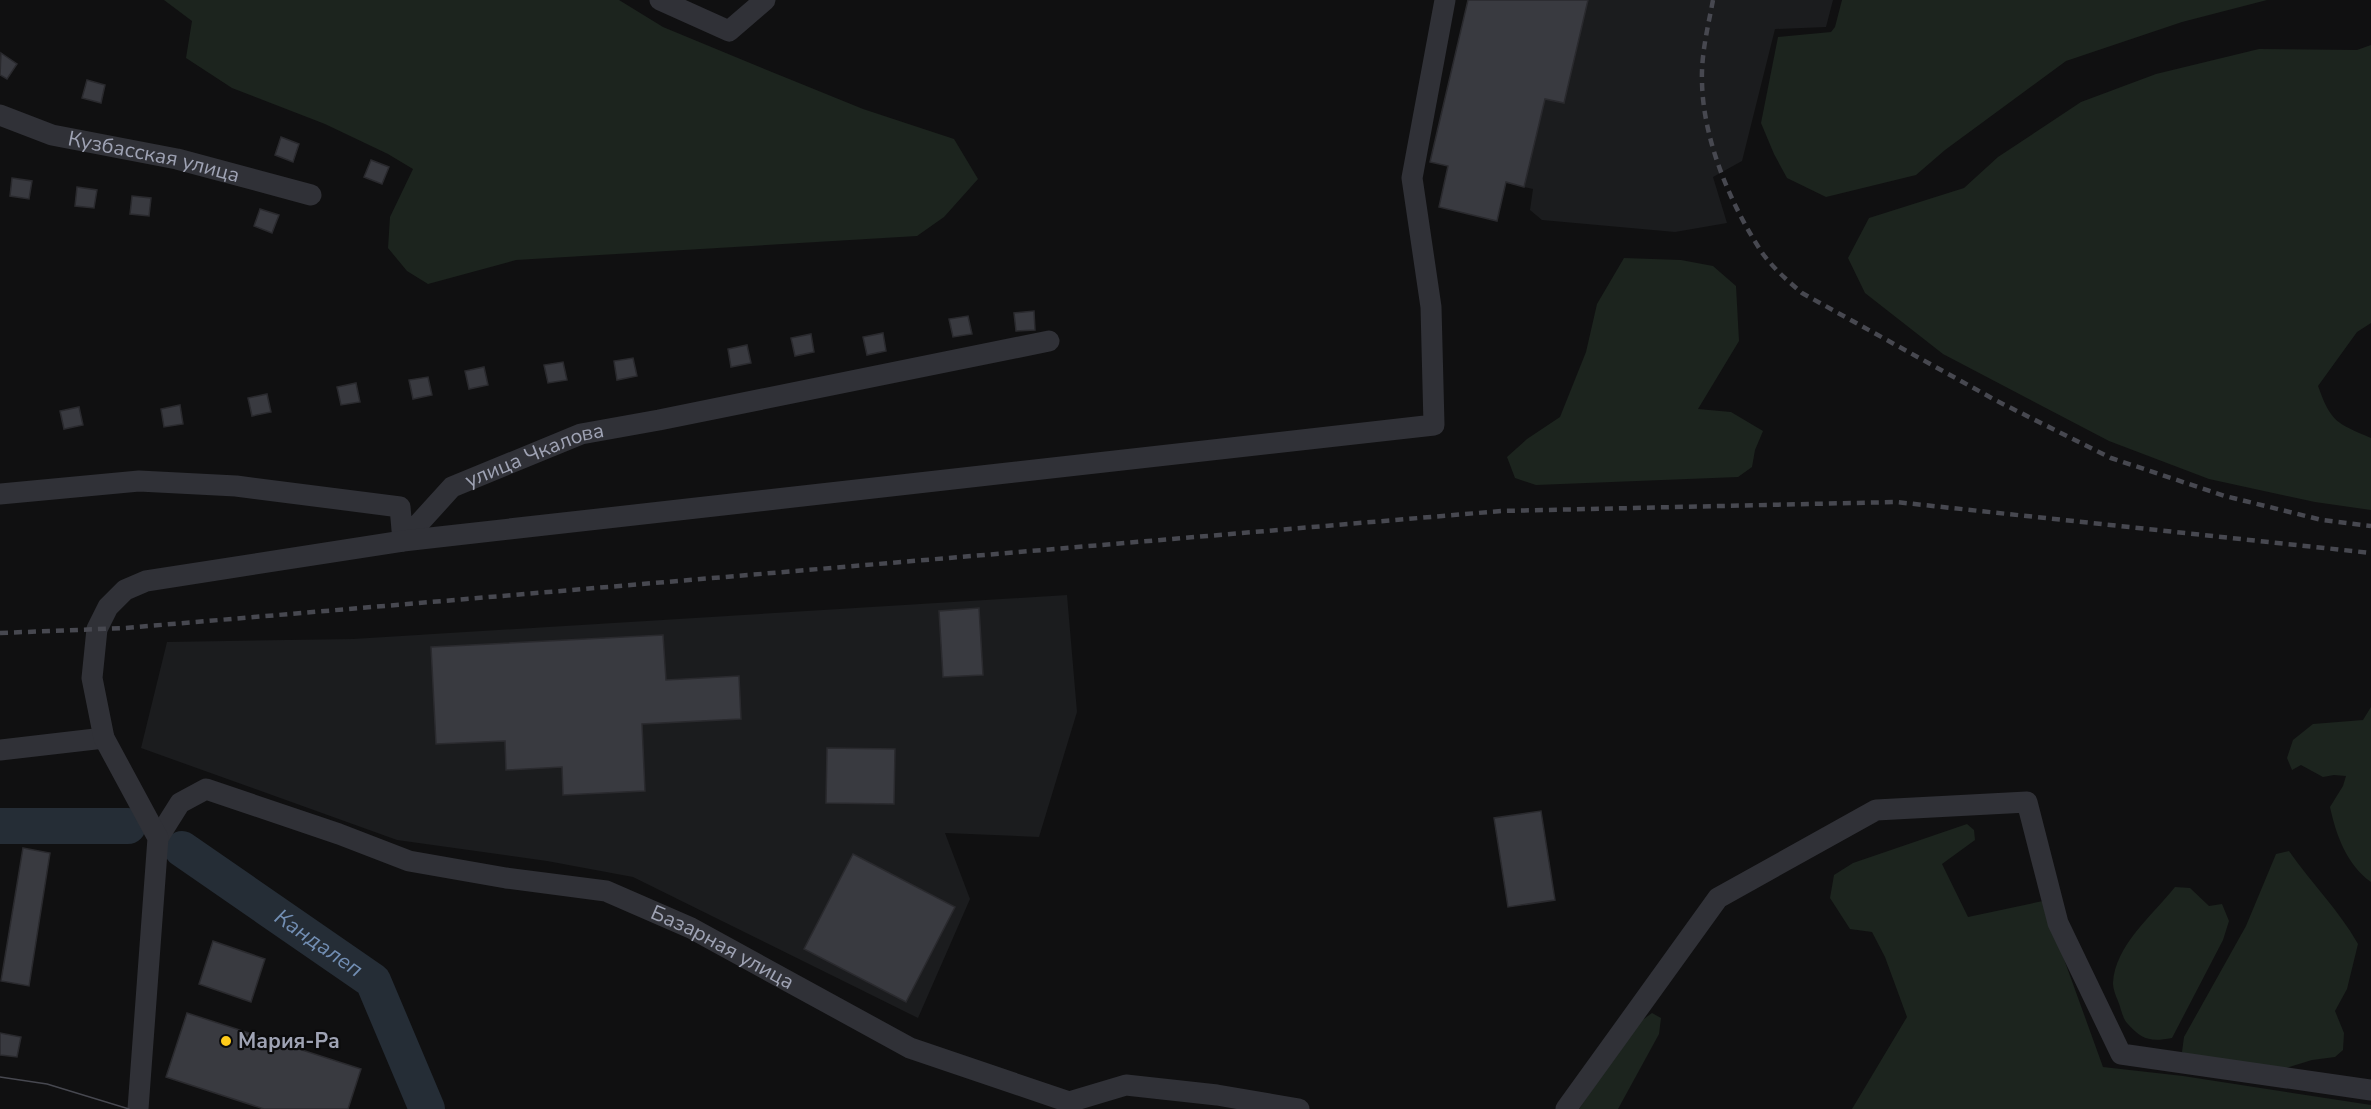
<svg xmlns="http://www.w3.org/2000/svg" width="2371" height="1109" font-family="'Nunito Sans',sans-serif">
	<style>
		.built { fill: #1b1c1e }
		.green { fill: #1c241e }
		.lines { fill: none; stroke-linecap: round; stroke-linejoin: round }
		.river { stroke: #252d36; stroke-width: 36 }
		.building { fill: #393a40; stroke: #2a2a2e; stroke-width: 1.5 }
		.minor { stroke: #303137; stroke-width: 21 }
		.tram { stroke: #474850; stroke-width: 1.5 }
		.rail { stroke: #474850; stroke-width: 4.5; stroke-dasharray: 8 6; stroke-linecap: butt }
		.poi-dot { fill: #ffcb1a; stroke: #0b0b0c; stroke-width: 2 }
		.labels { text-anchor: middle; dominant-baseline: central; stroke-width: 4.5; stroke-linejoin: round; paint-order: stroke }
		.street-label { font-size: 21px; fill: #9fa3b4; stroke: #0b0b0c }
		.poi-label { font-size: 21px; font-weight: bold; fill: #9fa3b4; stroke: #0b0b0c; text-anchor: start }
		.water-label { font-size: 22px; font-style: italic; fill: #728eb3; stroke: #0b0b0c }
	</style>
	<rect width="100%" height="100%" fill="#101011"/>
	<g class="built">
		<polygon points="1468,0 1833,0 1826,27 1775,29 1742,161 1713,177 1727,223 1675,232 1542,220 1530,210 1533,189 1506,183 1497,221 1439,207 1448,166 1430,162"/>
		<polygon points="1067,595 1077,712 1039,837 945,833 970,899 918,1018 633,877 547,861 397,840 141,748 167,642 353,639"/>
	</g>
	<g class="green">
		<polygon points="164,0 619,0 663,27 750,63 863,109 954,139 978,179 944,217 917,236 516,260 428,284 407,271 388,248 390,217 413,169 388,154 325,124 232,88 186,58 192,21"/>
		<polygon points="1842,0 2267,0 2182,22 2066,61 1945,150 1916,175 1826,197 1787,178 1774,154 1761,123 1778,37 1831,32 1835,27"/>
		<path d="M2371,45V323L2357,332L2318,386C2331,422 2336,423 2371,438V510L2315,502L2209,479L2109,441L1943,354L1865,293L1848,258L1869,218L1964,188L1998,157L2081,102L2156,74L2259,49L2357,50Z"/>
		<polygon points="1624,258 1681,260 1713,266 1736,286 1739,341 1698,409 1731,412 1763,431 1755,450 1752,467 1738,477 1536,485 1515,478 1507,457 1527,439 1560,417 1586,352 1597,304"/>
		<path d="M2371,707V882C2347,865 2336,835 2330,807L2343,786L2346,776L2334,775L2323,777L2301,765L2292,770L2287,758L2293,740L2313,724L2363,720Z"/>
		<polygon points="1967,824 1974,830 1975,840 1942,864 1968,917 2043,901 2103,1067 2183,1076 2371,1105 2371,1109 1852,1109 1907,1017 1885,957 1872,932 1850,929 1830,898 1834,875 1853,863"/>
		<path d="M2289,851C2311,883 2339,910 2358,944L2347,989L2335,1011L2344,1033L2343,1050L2335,1057L2312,1060L2283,1069L2191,1056L2182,1052L2184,1037L2246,926L2276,854Z"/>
		<path d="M2175,887L2190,888L2209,906L2222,904L2229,921L2223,940L2172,1038C2150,1042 2142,1040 2127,1023C2122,1017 2121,1008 2118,1001C2116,996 2113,989 2113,983C2115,945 2153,915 2175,887Z"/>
		<polygon points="1652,1013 1661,1018 1659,1034 1618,1109 1579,1109 1637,1024"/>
	</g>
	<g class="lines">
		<g class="river">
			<polyline points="0,826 128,826"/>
			<path id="s1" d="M182,849L373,981L427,1109"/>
		</g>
	</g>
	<g class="building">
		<polygon points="1468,0 1588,0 1564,103 1545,99 1524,187 1506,182 1497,221 1439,207 1448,166 1430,162"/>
		<polygon points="1,53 17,64 7,79 0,75"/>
		<polygon points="87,80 105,85 101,103 82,98"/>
		<polygon points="281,137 299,144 293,162 275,155"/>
		<polygon points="371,160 389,167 382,184 364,177"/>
		<polygon points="12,178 32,181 29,199 10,196"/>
		<polygon points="77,187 97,190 94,208 75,206"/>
		<polygon points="132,196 151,198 149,216 130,214"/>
		<polygon points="260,209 279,215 272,233 254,226"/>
		<polygon points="1034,311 1035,330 1016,331 1014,313"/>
		<polygon points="968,316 972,334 953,337 949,319"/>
		<polygon points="883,333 886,351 867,355 863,337"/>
		<polygon points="811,334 814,352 795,356 791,338"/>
		<polygon points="747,345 751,363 731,367 728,349"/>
		<polygon points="633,358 637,376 617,380 614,361"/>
		<polygon points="563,362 567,380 548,383 544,365"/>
		<polygon points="484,367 488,385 469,389 465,371"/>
		<polygon points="428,377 432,395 413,399 409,380"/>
		<polygon points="356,383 360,402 341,405 337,387"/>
		<polygon points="267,394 271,412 252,416 248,398"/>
		<polygon points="180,405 183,424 164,427 161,409"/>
		<polygon points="79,407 83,425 64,429 60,411"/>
		<polygon points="979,608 983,675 943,677 939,611"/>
		<polygon points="663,635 666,680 739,676 741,719 642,724 645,791 563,795 562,767 506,770 505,741 436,744 431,647"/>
		<polygon points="827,748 895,749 894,804 826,803"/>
		<polygon points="1541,811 1555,900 1508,907 1494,818"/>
		<polygon points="23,848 50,853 29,986 1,981"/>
		<polygon points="853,854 955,907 906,1002 804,949"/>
		<polygon points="213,941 265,959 251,1002 199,984"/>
		<polygon points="187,1013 361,1069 348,1109 264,1109 166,1077"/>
		<polygon points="0,1033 21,1037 17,1057 0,1055"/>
	</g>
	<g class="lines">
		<g class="minor">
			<polyline points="660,0 729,31 765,0"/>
			<path id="s2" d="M0,115L52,135L177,159L311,195"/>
			<path id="s3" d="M0,494L139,481L236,486L400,507L403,541L452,487L581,434L659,420L1049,341"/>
			<polyline points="0,750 104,738"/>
			<path id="s4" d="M158,838L180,803L206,789L339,834L409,861L506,878L606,891L691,928L910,1048L1069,1102L1126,1085L1217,1095L1299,1109"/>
			<polyline points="138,1109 158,838 104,738 92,678 97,629 108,607 125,590 146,581 403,541 1434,425 1431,307 1412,178 1445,0"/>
			<polyline points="1566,1109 1718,898 1876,810 2027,802 2058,923 2121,1054 2371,1090"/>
		</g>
		<polyline class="tram" points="0,1077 47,1084 129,1109"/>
		<g class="rail">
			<path d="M1713,0C1708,27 1701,54 1702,82C1703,140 1731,206 1763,254C1774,269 1788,281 1802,293L1997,401L2111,458L2225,496L2322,520L2371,526"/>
			<polyline points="0,633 125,628 1501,511 1896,502 2371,553"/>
		</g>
	</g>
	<circle class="poi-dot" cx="226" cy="1041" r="6"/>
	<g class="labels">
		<g class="street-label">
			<text stroke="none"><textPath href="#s2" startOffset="160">Кузбасская улица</textPath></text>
			<text stroke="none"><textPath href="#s3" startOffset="598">улица Чкалова</textPath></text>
			<text stroke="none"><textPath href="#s4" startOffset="615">Базарная улица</textPath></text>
		</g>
		<g class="poi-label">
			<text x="238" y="1041">Мария-Ра</text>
		</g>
		<g class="water-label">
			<text stroke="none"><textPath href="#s1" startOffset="166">Кандалеп</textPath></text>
		</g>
	</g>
</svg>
